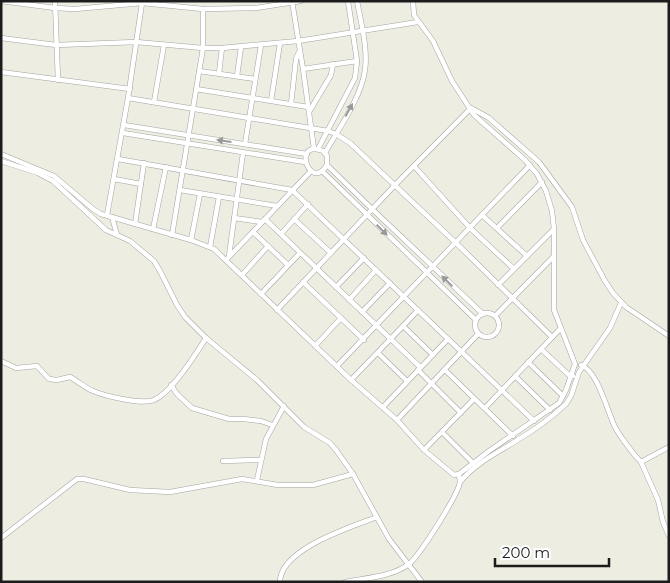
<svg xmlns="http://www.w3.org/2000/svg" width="670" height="583" font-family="Montserrat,sans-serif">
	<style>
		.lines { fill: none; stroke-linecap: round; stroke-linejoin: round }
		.minor-casing { stroke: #a3a3a3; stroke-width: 5.5 }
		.minor { stroke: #fff; stroke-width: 4.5 }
		.oneway { fill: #999 }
	</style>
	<rect width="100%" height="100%" fill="#eeede1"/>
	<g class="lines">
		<defs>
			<g id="minor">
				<polyline points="1,1 55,8 75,9 142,3 203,9 256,8 301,1"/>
				<polyline points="55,1 58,80"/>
				<polyline points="292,1 303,69 314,149"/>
				<polyline points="1,38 56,45 136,42 203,48 222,48 298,41 418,22"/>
				<polyline points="303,69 357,61"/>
				<polyline points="199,71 255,79"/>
				<polyline points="1,72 130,89"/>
				<polyline points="219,73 222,48"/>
				<polyline points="237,76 241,47"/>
				<polyline points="196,89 308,107"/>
				<polyline points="128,98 328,131 336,134 350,143 456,243 552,337"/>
				<polyline points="271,101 280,43"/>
				<polyline points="154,102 164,45"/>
				<polyline points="291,104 296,59 299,52"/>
				<polyline points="309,112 331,75 333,64"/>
				<polyline points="124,125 307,154"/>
				<polyline points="123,133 305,162"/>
				<polyline points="245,144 261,45"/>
				<polyline points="318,149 355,78 357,61 348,1"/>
				<path d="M325,153C339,128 361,98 365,70C368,48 361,23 357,1"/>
				<polyline points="1,154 54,176 93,209 101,214 191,240 214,249 351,380 397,420 424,450 454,475 459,474"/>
				<polyline points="118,159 292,190 534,421"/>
				<polyline points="1,161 38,173 53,181 106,230 130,241 154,261 160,271 177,305 185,317 206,338 257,380 304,427 330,443 336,450 353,474 389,539 422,582"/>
				<path d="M327,165C310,193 291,138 323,151L327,156V165L372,209L483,314"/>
				<polyline points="414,166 470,228 514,269"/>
				<polyline points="322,171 476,320"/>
				<polyline points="114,179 141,184"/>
				<polyline points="180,190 277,206"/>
				<polyline points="107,215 128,98 142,3"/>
				<polyline points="482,215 527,256"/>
				<polyline points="112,217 117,235"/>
				<polyline points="234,218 262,222"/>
				<polyline points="265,219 420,367"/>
				<polyline points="294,219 331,253"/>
				<polyline points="135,224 144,163"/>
				<polyline points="497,228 542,182"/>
				<polyline points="153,229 166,167"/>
				<polyline points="253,232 288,265"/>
				<polyline points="281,234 308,204"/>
				<polyline points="172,235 203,48 203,9"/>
				<polyline points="191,240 200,194"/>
				<polyline points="210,247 219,197"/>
				<polyline points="229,256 243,153"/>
				<polyline points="226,260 311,171"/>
				<polyline points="242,275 268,246"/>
				<polyline points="303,282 364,340"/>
				<polyline points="498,285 554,229"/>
				<polyline points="336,287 364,258"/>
				<polyline points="261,294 300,253"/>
				<polyline points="349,300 376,270"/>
				<polyline points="277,310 395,185 471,108 489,118 539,162 572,207 583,240 605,281 613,293 626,307 669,336"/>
				<polyline points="362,312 390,283"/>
				<circle cx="487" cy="325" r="12"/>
				<polyline points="495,316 554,256"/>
				<polyline points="403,326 418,310"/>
				<polyline points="315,346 341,318"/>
				<polyline points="541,349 570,376 573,376"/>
				<polyline points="378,353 407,381"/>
				<path d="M1,361L16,368L37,366L49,379L57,380L70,377C78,381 85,388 93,391C105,396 142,405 154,400C171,393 196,354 206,338"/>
				<polyline points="528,362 563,396"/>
				<path d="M581,365C598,371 607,411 615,427C619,435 634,455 641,462"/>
				<polyline points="337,366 530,165"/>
				<polyline points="418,370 461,413"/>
				<polyline points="445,370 513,436"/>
				<polyline points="515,376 550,410"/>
				<polyline points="351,380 403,326 433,355"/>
				<polyline points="171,385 177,394 192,408 229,419 244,419 261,421 272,425"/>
				<polyline points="383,407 448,339"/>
				<polyline points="485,408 560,329"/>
				<polyline points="397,420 478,334"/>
				<polyline points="442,432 473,463"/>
				<polyline points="669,447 641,462 658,500 663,522 669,536"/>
				<polyline points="424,450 474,399"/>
				<polyline points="223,461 260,460"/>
				<polyline points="257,480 266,439 284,406"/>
				<path d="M460,482C475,463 499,452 519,439C536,429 552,417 566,404L571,396L579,372L610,328L621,303"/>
				<polyline points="1,538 77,479 84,479 130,490 170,492 242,479 278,485 313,485 353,474"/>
				<path d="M280,582C280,549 351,527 377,517"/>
				<path d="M345,582C365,578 392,577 409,564C420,555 458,495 460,482C460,481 459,475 459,474L489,451L559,403L566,390L575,364L554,310V229L552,211L546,191L537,174L525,160L474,115L452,81L433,41L414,15L413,1"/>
			</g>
		</defs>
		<use href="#minor" class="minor-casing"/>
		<use href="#minor" class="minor"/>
	</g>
	<defs><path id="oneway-solid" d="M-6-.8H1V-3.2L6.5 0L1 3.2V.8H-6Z" transform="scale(1.25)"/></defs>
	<g class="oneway">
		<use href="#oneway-solid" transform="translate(349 110) rotate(-61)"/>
		<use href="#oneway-solid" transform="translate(224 141) rotate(-172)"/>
		<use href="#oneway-solid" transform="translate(382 230) rotate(44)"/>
		<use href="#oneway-solid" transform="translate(447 281) rotate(-136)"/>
	</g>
	<rect width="670" height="583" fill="none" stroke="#1c1c1c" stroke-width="5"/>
	<path d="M495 558v8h114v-8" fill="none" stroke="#1c1c1c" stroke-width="2.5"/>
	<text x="502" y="558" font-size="15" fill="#1c1c1c" stroke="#ffffff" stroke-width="4" paint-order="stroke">200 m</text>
</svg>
